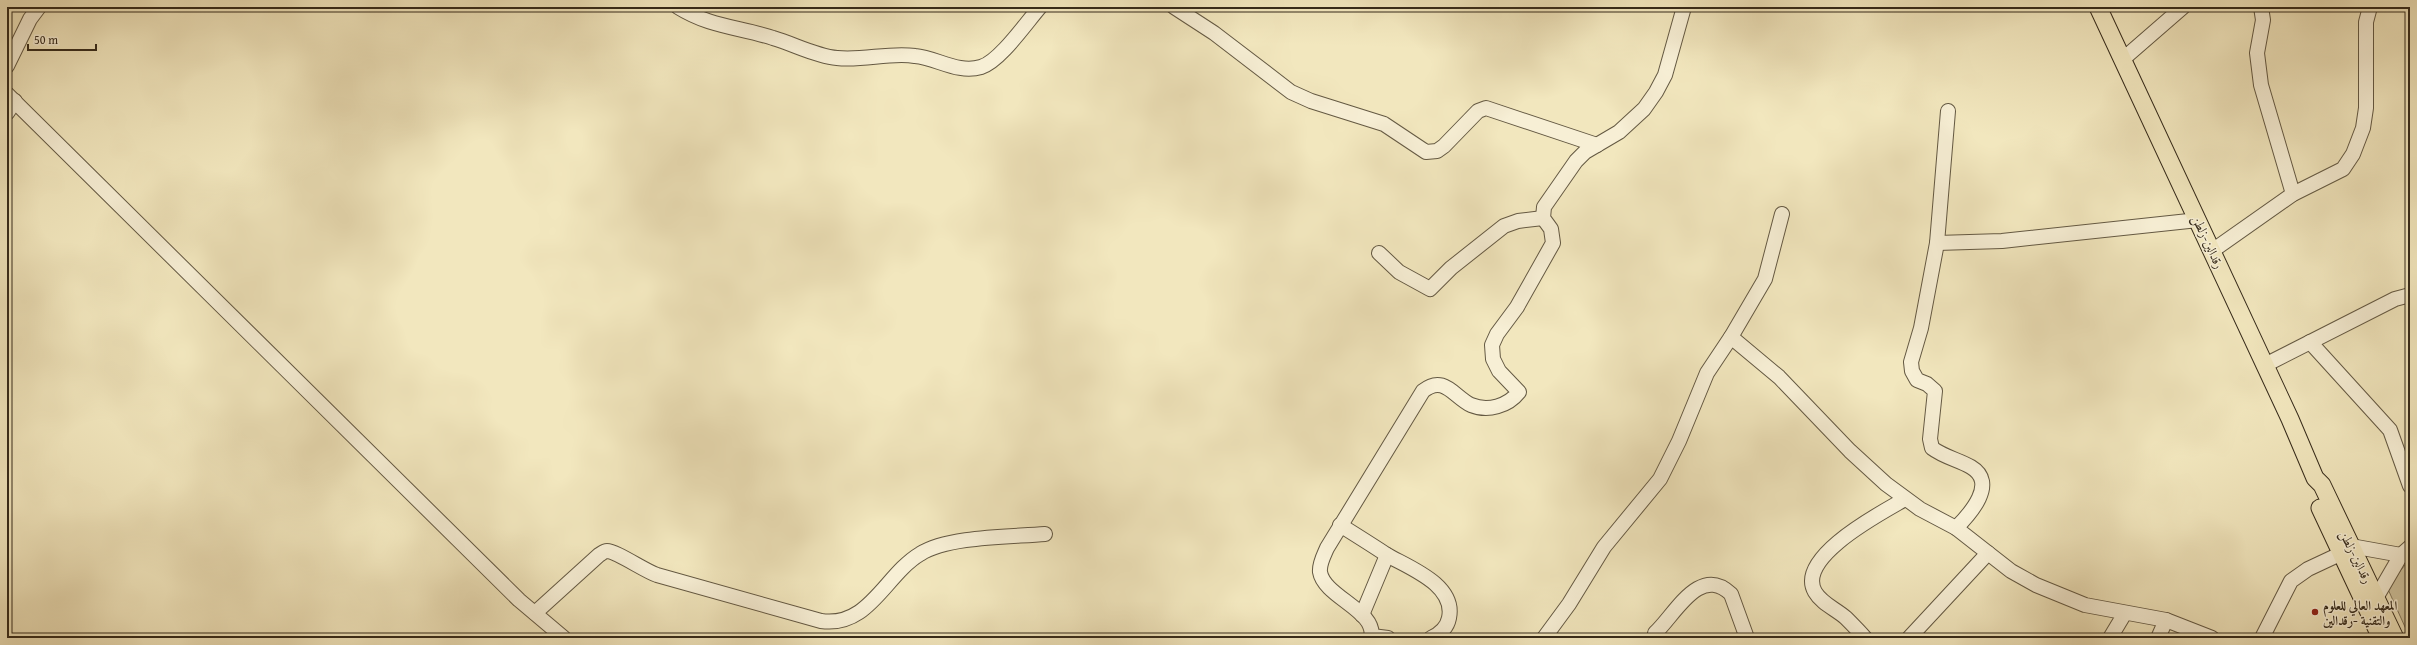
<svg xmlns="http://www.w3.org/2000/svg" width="2417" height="645" font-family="'Gentium Book Plus',Amiri,serif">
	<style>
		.green { fill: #d2c7a2; stroke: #84785e }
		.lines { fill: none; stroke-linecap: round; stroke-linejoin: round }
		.minor-casing { stroke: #645943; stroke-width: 16 }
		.major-casing { stroke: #352a1a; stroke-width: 19 }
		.minor { stroke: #f7efd5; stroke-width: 14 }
		.major { stroke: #f2e7be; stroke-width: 17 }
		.poi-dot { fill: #8f2418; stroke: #f7efd5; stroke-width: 1.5 }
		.labels { text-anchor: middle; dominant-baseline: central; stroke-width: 3; stroke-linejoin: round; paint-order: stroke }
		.street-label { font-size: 13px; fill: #352a1a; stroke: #f7efd5 }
		.poi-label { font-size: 13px; font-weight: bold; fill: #352a1a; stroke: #f7efd5; text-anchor: start }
	</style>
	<rect width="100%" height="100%" fill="#f2e7be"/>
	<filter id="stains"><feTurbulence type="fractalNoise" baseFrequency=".005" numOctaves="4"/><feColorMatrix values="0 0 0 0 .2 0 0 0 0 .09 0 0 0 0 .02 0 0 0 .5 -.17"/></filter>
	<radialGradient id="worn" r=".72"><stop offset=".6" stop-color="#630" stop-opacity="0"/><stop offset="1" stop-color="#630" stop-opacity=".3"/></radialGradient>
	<polygon class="green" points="2410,559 2410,638 2387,587"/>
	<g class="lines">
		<defs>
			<g id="minor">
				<path d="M678,7C710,27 739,27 773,38C794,44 815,56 837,58C863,61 890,52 915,56C937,58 958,74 981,67C1000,61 1026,23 1040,7"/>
				<polyline points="1174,7 1214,33 1291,92 1311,101 1384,124 1426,152 1437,151 1444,146 1478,111 1486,108 1597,145"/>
				<polyline points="2261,7 2263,20 2257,53 2261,85 2293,194"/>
				<polyline points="2122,60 2183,7"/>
				<polyline points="7,66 30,19 39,7"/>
				<polyline points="7,94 519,600 564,638"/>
				<path d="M1948,111L1937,243L1921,328L1911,362L1912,371L1917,380L1927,384L1935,391L1930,439L1932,448C1944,457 1959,460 1971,467C1998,483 1970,514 1956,528"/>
				<polyline points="7,113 15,101"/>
				<polyline points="1937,243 2002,241 2198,220"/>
				<polyline points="2212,251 2293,194 2343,169 2353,154 2363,128 2366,108 2366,22 2370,7"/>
				<polyline points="1379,253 1399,272 1430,289 1451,268 1504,226 1518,221 1543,218"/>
				<polyline points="1731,337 1779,377 1850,451 1886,484 1920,509 1956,528 2011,571 2036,585 2085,605 2166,620 2212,638"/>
				<polyline points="2310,342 2390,430 2410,486"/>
				<polyline points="2265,365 2395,299 2410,295"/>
				<path d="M1340,525C1356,535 1372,545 1387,555C1410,568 1456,585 1449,618C1447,628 1440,634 1431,638"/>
				<polyline points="2351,546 2401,555"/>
				<polyline points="2376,598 2401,555 2410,547"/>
				<path d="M535,613L599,555C601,554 604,551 607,551C616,551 645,571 657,575L821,621C869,628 885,575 920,554C948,536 1011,537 1045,534"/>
				<polyline points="1362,615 1387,555"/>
				<path d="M1655,633C1675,615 1699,564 1731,594L1747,638"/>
				<polyline points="1372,636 1388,638"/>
				<path d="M1371,638C1378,611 1324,597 1320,572C1319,564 1324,555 1327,548L1423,391C1444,374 1454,397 1471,405C1488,412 1508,406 1519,392L1499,371L1493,359L1492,345L1497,334L1517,307L1553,243L1551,229L1543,218L1544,207L1576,161L1585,152L1619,132L1644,109L1656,92L1665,75L1684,7"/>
				<polyline points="1544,638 1569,604 1604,547 1660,479 1679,441 1707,373 1731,337 1765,279 1782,214"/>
				<path d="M1865,638C1859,631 1852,624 1846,618C1836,609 1822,604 1815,592C1795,557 1883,512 1905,499"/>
				<polyline points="1909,638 1988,553"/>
				<polyline points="2110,638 2125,613"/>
				<polyline points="2158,638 2166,620"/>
				<polyline points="2262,638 2291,581 2308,569 2340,554"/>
			</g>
			<g id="major">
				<polyline points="2098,7 2290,419 2315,478 2322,485 2395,638"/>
				<polyline points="2320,508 2381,638"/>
			</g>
		</defs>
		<use href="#minor" class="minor-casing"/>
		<use href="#major" class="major-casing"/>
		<use href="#minor" class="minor"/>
		<use href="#major" class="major"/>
	</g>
	<circle class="poi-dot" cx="2315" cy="612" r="4"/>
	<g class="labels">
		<g class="street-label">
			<text transform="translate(2208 242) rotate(65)">رقدالين-زلطن</text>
			<text transform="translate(2356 557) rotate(64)">رقدالين-زلطن</text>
		</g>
		<g class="poi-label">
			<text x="2323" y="605">المعهد العالي للعلوم<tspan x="2323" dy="15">والتقنية -رقدالين</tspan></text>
		</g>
	</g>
	<rect width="2417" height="645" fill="none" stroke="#f2e7be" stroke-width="24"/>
	<rect x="8" y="8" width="2401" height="629" fill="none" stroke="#352a1a" stroke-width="2"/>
	<rect x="12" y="12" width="2393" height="621" fill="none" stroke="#352a1a"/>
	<path d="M28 44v6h68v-6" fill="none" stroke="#352a1a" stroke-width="2"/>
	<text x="34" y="44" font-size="12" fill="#352a1a" stroke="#f7efd5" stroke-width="3" paint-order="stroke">50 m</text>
	<rect width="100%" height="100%" filter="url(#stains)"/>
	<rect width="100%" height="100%" fill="url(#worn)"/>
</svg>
